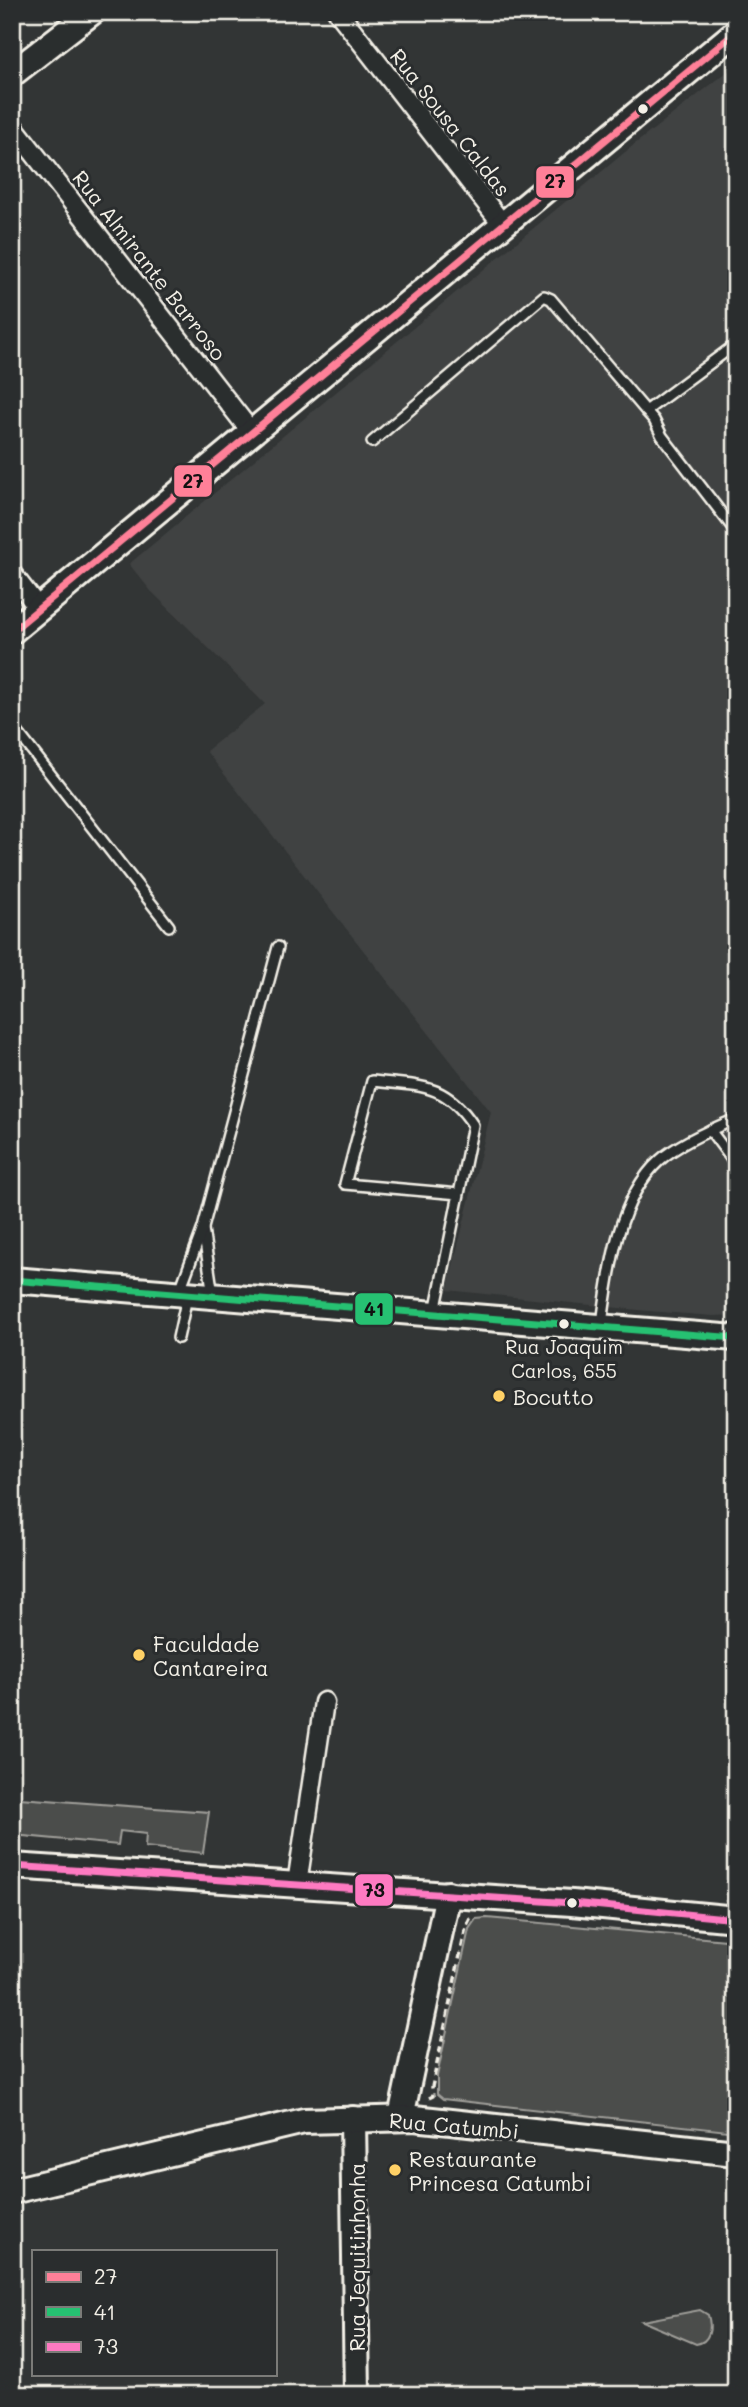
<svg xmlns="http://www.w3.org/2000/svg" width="748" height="2407" font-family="Mali,sans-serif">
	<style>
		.built { fill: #404242 }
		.green { fill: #4b4d4c; stroke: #a09f9a; stroke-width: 2 }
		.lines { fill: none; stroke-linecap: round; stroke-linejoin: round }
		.lane-casing { stroke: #f4f1e8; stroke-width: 14 }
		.street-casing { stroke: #f4f1e8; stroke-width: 23 }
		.secondary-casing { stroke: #f4f1e8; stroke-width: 30 }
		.path { stroke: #f4f1e8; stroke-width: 3.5; stroke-dasharray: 7 5; stroke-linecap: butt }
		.lane { stroke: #2a2d2e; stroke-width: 9 }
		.street { stroke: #2a2d2e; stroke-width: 18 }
		.secondary { stroke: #2a2d2e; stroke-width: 24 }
		.bus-1-casing { stroke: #2a2d2e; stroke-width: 12 }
		.bus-2-casing { stroke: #2a2d2e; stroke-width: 12 }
		.bus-3-casing { stroke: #2a2d2e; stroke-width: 12 }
		.bus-1 { stroke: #ff8098; stroke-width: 7 }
		.bus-2 { stroke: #26c172; stroke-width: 7 }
		.bus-3 { stroke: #fe7ac1; stroke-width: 7 }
		.bus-dot { fill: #f4f1e8; stroke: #2a2d2e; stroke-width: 2.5 }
		.poi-dot { fill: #ffd166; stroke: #2a2d2e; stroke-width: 2.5 }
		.labels { text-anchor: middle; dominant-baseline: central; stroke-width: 6; stroke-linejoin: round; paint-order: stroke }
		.bus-label { font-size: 19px; fill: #f4f1e8; stroke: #2a2d2e }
		.street-label { font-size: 21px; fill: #f4f1e8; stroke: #2a2d2e }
		.poi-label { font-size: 21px; fill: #f4f1e8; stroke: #2a2d2e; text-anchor: start }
		.line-badge { stroke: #2a2d2e; stroke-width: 2.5 }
		.pale-badge-label { font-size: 19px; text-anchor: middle; font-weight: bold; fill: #111 }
	</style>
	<rect width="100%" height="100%" fill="#323535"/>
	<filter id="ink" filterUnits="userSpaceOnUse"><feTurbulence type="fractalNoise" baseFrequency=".0143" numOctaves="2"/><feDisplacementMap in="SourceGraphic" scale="14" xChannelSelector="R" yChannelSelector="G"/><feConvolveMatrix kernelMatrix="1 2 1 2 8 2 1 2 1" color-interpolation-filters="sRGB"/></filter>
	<g filter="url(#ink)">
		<g class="built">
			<polygon points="736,65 736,1315 713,1316 648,1311 447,1290 491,1112 206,751 265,704 151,591 129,564 636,143"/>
			<polygon points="736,1515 736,1603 727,1602"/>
		</g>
		<g class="green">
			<polygon points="19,1798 209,1812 203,1853 145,1847 146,1834 120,1831 118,1845 13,1835"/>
			<polygon points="487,1918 726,1940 736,1943 736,2132 443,2099 437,2094 437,2076 469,1929 476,1919"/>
			<path d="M700,2310L708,2315C712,2328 710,2342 696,2344L642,2321Z"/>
		</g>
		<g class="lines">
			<defs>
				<g id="lane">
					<polyline points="736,344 646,411 654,420 662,436 736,532"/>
					<polyline points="372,442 544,296 551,299 646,411"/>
					<polyline points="12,725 169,926"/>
					<polyline points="710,1130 736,1165"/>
					<polyline points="203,1229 213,1295"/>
					<polyline points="179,1293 203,1228 278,947"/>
					<path d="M435,1312L473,1125C445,1082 418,1086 372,1081L345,1184L459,1194"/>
					<path d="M602,1324C609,1270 618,1198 660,1160C678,1144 714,1128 736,1119"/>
					<polyline points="178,1338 187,1297"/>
				</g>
				<g id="street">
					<polyline points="338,12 504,226"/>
					<polyline points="12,125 252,433"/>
					<polyline points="12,574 39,609"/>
					<polyline points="297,1884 324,1702"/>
				</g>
				<g id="secondary">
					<polyline points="12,74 92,12"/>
					<polyline points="12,631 736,32"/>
					<polyline points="12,1280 736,1338"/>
					<polyline points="12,1866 572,1903 736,1919"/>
					<polyline points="401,2117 448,1894"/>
					<polyline points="353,2119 357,2395"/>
					<polyline points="12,2191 304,2121 414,2118 736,2153"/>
				</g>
			</defs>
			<use href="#lane" class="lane-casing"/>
			<use href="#street" class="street-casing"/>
			<use href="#secondary" class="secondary-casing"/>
			<polyline class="path" points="429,2098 433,2096 432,2087 466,1927 471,1917"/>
			<use href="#lane" class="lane"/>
			<use href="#street" class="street"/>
			<use href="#secondary" class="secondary"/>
			<defs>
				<polyline id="bus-1" points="12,631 736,32"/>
				<polyline id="bus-2" points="12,1280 736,1338"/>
				<polyline id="bus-3" points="12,1866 572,1903 736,1919"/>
			</defs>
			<use href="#bus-1" class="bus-1-casing"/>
			<use href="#bus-2" class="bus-2-casing"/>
			<use href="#bus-3" class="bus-3-casing"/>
			<use href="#bus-1" class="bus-1"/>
			<use href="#bus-2" class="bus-2"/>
			<use href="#bus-3" class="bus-3"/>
		</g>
	</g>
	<g class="bus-dot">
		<circle cx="643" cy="109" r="6"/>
		<circle cx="564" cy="1324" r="6"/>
		<circle cx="572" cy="1903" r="6"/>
	</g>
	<g class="poi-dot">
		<circle cx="499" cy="1396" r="7"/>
		<circle cx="139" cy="1655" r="7"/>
		<circle cx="395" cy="2170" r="7"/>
	</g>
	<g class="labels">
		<g class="bus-label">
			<text x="564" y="1346">Rua Joaquim<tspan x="564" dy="24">Carlos, 655</tspan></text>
		</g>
		<g class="street-label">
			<text transform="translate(451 122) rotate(52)">Rua Sousa Caldas</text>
			<text transform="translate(150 265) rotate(52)">Rua Almirante Barroso</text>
			<text transform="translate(454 2125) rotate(5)">Rua Catumbi</text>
			<text transform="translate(356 2257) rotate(-90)">Rua Jequitinhonha</text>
		</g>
		<g class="poi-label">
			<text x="513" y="1396">Bocutto</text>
			<text x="153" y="1643">Faculdade<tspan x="153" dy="24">Cantareira</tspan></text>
			<text x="409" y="2158">Restaurante<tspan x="409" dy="24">Princesa Catumbi</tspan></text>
		</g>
	</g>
	<g class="line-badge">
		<rect x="535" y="165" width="40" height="34" rx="7" fill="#ff8098"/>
		<rect x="173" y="464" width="40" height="34" rx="7" fill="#ff8098"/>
		<rect x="354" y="1292" width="40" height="34" rx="7" fill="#26c172"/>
		<rect x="354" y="1873" width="40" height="34" rx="7" fill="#fe7ac1"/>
	</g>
	<g class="pale-badge-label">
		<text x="555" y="188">27</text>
		<text x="193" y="488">27</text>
		<text x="374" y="1316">41</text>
		<text x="374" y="1897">73</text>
	</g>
	<rect width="748" height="2407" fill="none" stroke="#2a2d2e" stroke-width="42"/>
	<rect x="21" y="21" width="706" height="2365" fill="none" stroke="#f4f1e8" stroke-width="2.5" filter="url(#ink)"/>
	<rect x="32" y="2250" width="245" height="126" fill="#2a2d2e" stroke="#7b7b78" stroke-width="2"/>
	<rect x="46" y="2272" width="35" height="10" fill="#ff8098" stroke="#7b7b78" stroke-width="2"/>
	<text x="94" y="2284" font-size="21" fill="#f4f1e8">27</text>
	<rect x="46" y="2307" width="35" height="10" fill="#26c172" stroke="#7b7b78" stroke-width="2"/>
	<text x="94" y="2320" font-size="21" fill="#f4f1e8">41</text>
	<rect x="46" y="2342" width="35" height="10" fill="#fe7ac1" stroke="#7b7b78" stroke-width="2"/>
	<text x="94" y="2354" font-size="21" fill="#f4f1e8">73</text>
</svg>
